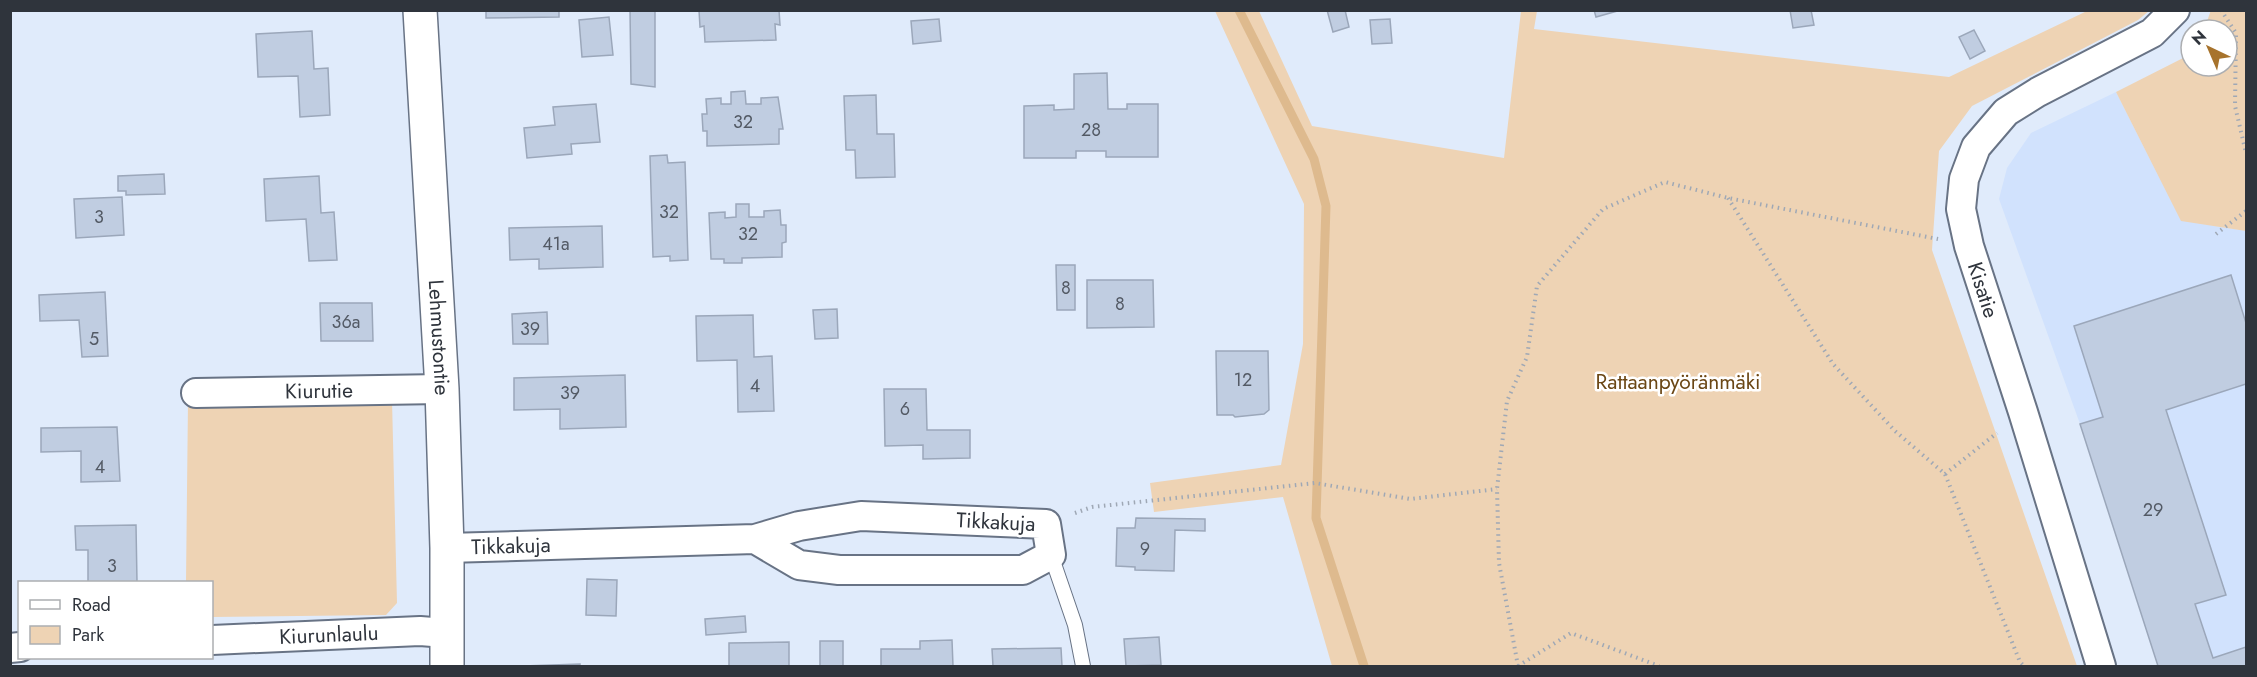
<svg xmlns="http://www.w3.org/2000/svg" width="2257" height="677" font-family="Jost,sans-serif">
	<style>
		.built { fill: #d1e2fd }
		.green { fill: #eed3b4 }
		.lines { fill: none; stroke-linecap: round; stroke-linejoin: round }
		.stream { stroke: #deba8e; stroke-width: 9 }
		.building { fill: #c0cde1; stroke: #9ba7ba; stroke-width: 1.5 }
		.service-casing { stroke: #687385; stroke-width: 16 }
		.minor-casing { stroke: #687385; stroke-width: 32 }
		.secondary-casing { stroke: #687385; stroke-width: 36 }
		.path { stroke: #9fa8b5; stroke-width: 4; stroke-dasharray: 1.5 4.5; stroke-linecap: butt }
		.service { stroke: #fff; stroke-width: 14 }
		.minor { stroke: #fff; stroke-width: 28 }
		.secondary { stroke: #fff; stroke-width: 33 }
		.labels { text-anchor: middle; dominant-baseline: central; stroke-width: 5; stroke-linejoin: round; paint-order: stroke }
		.number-label { font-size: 18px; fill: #535a65 }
		.street-label { font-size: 21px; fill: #2f343c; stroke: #fff }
		.park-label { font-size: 21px; fill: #6b4715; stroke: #fff }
	</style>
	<rect width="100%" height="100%" fill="#e0ebfb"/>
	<polygon class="built" points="2116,92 2181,220 2246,231 2246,666 2158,666 2080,424 1999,199 2007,168 2031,133"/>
	<g class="green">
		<polygon points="2211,10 2246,11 2246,231 2181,221 2116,92 2191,54 2191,66 2227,66 2227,30 2204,30"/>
		<polygon points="1215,11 1259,11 1312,126 1504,158 1521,11 1537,11 1534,29 1949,77 2087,11 2149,11 2138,20 1972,106 1939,151 1932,250 2077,666 1332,666 1283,497 1154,512 1150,483 1281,465 1303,344 1304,204"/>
		<polygon points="392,400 397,603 386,615 212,617 212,582 186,582 188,401"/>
	</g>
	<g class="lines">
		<polyline class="stream" points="1239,10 1314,159 1326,206 1316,518 1364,666"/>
	</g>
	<g class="building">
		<polygon points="486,10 559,10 559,17 486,18"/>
		<polygon points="630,10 655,10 655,87 631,84"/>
		<polygon points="699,10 779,10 780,25 775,24 776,40 705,42 704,26 700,27"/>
		<polygon points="1327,10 1345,10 1349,27 1333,32"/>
		<polygon points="1594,10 1621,10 1596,17"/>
		<polygon points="1790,10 1811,10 1814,25 1793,28"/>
		<polygon points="609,17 613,55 582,57 579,20"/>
		<polygon points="939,19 941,41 913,44 911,21"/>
		<polygon points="1390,19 1392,43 1372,44 1370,20"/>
		<polygon points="1974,30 1985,51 1970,59 1959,37"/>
		<polygon points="312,31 314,69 328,68 330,115 300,117 298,76 258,77 256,34"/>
		<polygon points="1107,73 1108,109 1127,109 1127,104 1158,104 1158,157 1106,157 1106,151 1076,151 1076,158 1024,158 1024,106 1054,105 1054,110 1074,109 1074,74"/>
		<polygon points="745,91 746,104 761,104 761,98 778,97 783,129 779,129 779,144 707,146 707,131 703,131 702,114 707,114 706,99 721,98 721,104 731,104 731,92"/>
		<polygon points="876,95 877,134 894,134 895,177 856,178 855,150 846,150 844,96"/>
		<polygon points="596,104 600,142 571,144 572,154 527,158 524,128 555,125 553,107"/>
		<polygon points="667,155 668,163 685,162 688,260 670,261 670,256 653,257 650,156"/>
		<polygon points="164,174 165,194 126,195 126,191 118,191 118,176"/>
		<polygon points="319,176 321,213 334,212 337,260 309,261 306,219 266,221 264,179"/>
		<polygon points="122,197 124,235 76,238 74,199"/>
		<polygon points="736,204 749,204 749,217 764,217 764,211 780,210 781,225 786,225 786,242 782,243 782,257 742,258 742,263 724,263 724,259 711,259 709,213 725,212 725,218 736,217"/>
		<polygon points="602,226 603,267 539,269 539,259 510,260 509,228"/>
		<polygon points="1056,265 1075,265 1075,310 1057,310"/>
		<polygon points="2231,275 2246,323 2246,384 2166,410 2226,595 2195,604 2213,658 2246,647 2246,666 2158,666 2080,424 2103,417 2074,326"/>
		<polygon points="1087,280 1153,280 1154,327 1087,328"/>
		<polygon points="105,292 108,356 82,357 79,320 40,321 39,295"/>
		<polygon points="320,303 372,303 373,341 321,341"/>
		<polygon points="837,309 838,338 815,339 813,310"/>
		<polygon points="547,312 548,344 513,344 512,314"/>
		<polygon points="753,315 754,357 772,356 774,411 738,412 737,360 697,361 696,316"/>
		<polygon points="1216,351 1268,351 1269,410 1264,414 1235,417 1233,415 1217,415"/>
		<polygon points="625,375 626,427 560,429 560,409 514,410 514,378"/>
		<polygon points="884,389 926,389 927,430 970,430 970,458 923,459 923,445 885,446"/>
		<polygon points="117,427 120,481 81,482 81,451 41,452 41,428"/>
		<polygon points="1136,518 1205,519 1205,531 1175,530 1174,571 1135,570 1135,567 1116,566 1117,528 1135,528"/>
		<polygon points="136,525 137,582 88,582 88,550 76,550 75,526"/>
		<polygon points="587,579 617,580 616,616 586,615"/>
		<polygon points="745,616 746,632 706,635 705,619"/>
		<polygon points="1159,637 1161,665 1126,666 1124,639"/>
		<polygon points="952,640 953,666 881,666 881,649 920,649 920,641"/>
		<rect x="820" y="641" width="23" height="25"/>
		<polygon points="789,642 789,666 729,666 729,643"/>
		<polygon points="1061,648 1062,666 993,666 992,649"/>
		<polygon points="580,664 580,666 523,666"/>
	</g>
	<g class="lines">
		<defs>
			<polyline id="service" points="1051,555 1075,625 1083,666"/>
			<g id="minor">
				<path id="s1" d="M196,393L442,389"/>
				<path id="s2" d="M447,548L755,539L799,565L839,570H1023L1051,555L1046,524L861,516L799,526L755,539"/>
				<path id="s3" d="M212,640L420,631L446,633"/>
				<polyline points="10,648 20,647"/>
				<polyline points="2101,666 2023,412 1969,246 1961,209 1964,179 1976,147 2006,112 2038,92 2152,33 2175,10"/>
			</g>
			<g id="secondary">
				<path id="s4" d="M420,10L442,389L447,548V666"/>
			</g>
		</defs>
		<use href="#service" class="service-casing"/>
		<use href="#minor" class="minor-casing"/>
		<use href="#secondary" class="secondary-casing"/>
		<g class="path">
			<polyline points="2221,10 2236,33 2235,106 2246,153"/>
			<polyline points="1728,198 1833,364 1895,431 1945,474 2020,662 2024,666"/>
			<polyline points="2216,234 2246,211"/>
			<polyline points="1945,474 1997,433"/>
			<polyline points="1075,513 1092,507 1315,483 1410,499 1497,489"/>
			<polyline points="1518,666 1499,563 1497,489 1507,401 1527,357 1537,286 1603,209 1665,182 1728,198 1938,239"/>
			<polyline points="1518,666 1571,633 1659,666"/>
		</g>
		<use href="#service" class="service"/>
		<use href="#minor" class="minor"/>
		<use href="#secondary" class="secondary"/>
	</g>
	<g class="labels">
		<g class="number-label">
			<text x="743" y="122">32</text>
			<text x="1091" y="130">28</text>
			<text x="669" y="212">32</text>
			<text x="99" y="217">3</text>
			<text x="748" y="234">32</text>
			<text x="556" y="244">41a</text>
			<text x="1066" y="288">8</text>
			<text x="1120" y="304">8</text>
			<text x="346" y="322">36a</text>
			<text x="530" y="329">39</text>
			<text x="94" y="339">5</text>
			<text x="1243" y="380">12</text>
			<text x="755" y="386">4</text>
			<text x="570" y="393">39</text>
			<text x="905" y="409">6</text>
			<text x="100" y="467">4</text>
			<text x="2153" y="510">29</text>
			<text x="1145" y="549">9</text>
			<text x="112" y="566">3</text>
		</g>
		<g class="street-label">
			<text transform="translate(1983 290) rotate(72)">Kisatie</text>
			<text stroke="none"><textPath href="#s4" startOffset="328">Lehmustontie</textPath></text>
			<text stroke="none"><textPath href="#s1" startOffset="123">Kiurutie</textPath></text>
			<text transform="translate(996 522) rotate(3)">Tikkakuja</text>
			<text stroke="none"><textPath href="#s2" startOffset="64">Tikkakuja</textPath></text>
			<text stroke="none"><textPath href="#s3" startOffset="117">Kiurunlaulu</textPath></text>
		</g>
		<g class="park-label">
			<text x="1678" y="382">Rattaanpyöränmäki</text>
		</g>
	</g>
	<rect width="2257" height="677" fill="none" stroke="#2f343c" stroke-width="24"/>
	<rect x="18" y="581" width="195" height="78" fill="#ffffff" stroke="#acaeb1" stroke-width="1.5"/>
	<rect x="30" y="600" width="30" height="9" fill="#ffffff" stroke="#acaeb1" stroke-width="1.5"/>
	<text x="72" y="611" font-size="18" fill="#2f343c">Road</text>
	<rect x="30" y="626" width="30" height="18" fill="#eed3b4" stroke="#acaeb1" stroke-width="1.5"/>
	<text x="72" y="641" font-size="18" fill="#2f343c">Park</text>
	<g transform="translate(2209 48) rotate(316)"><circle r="28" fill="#ffffff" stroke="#acaeb1" stroke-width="1.5"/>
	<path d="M0-4.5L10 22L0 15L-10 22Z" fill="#a7732c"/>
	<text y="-9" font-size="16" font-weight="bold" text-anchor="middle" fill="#2f343c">N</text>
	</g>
</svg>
